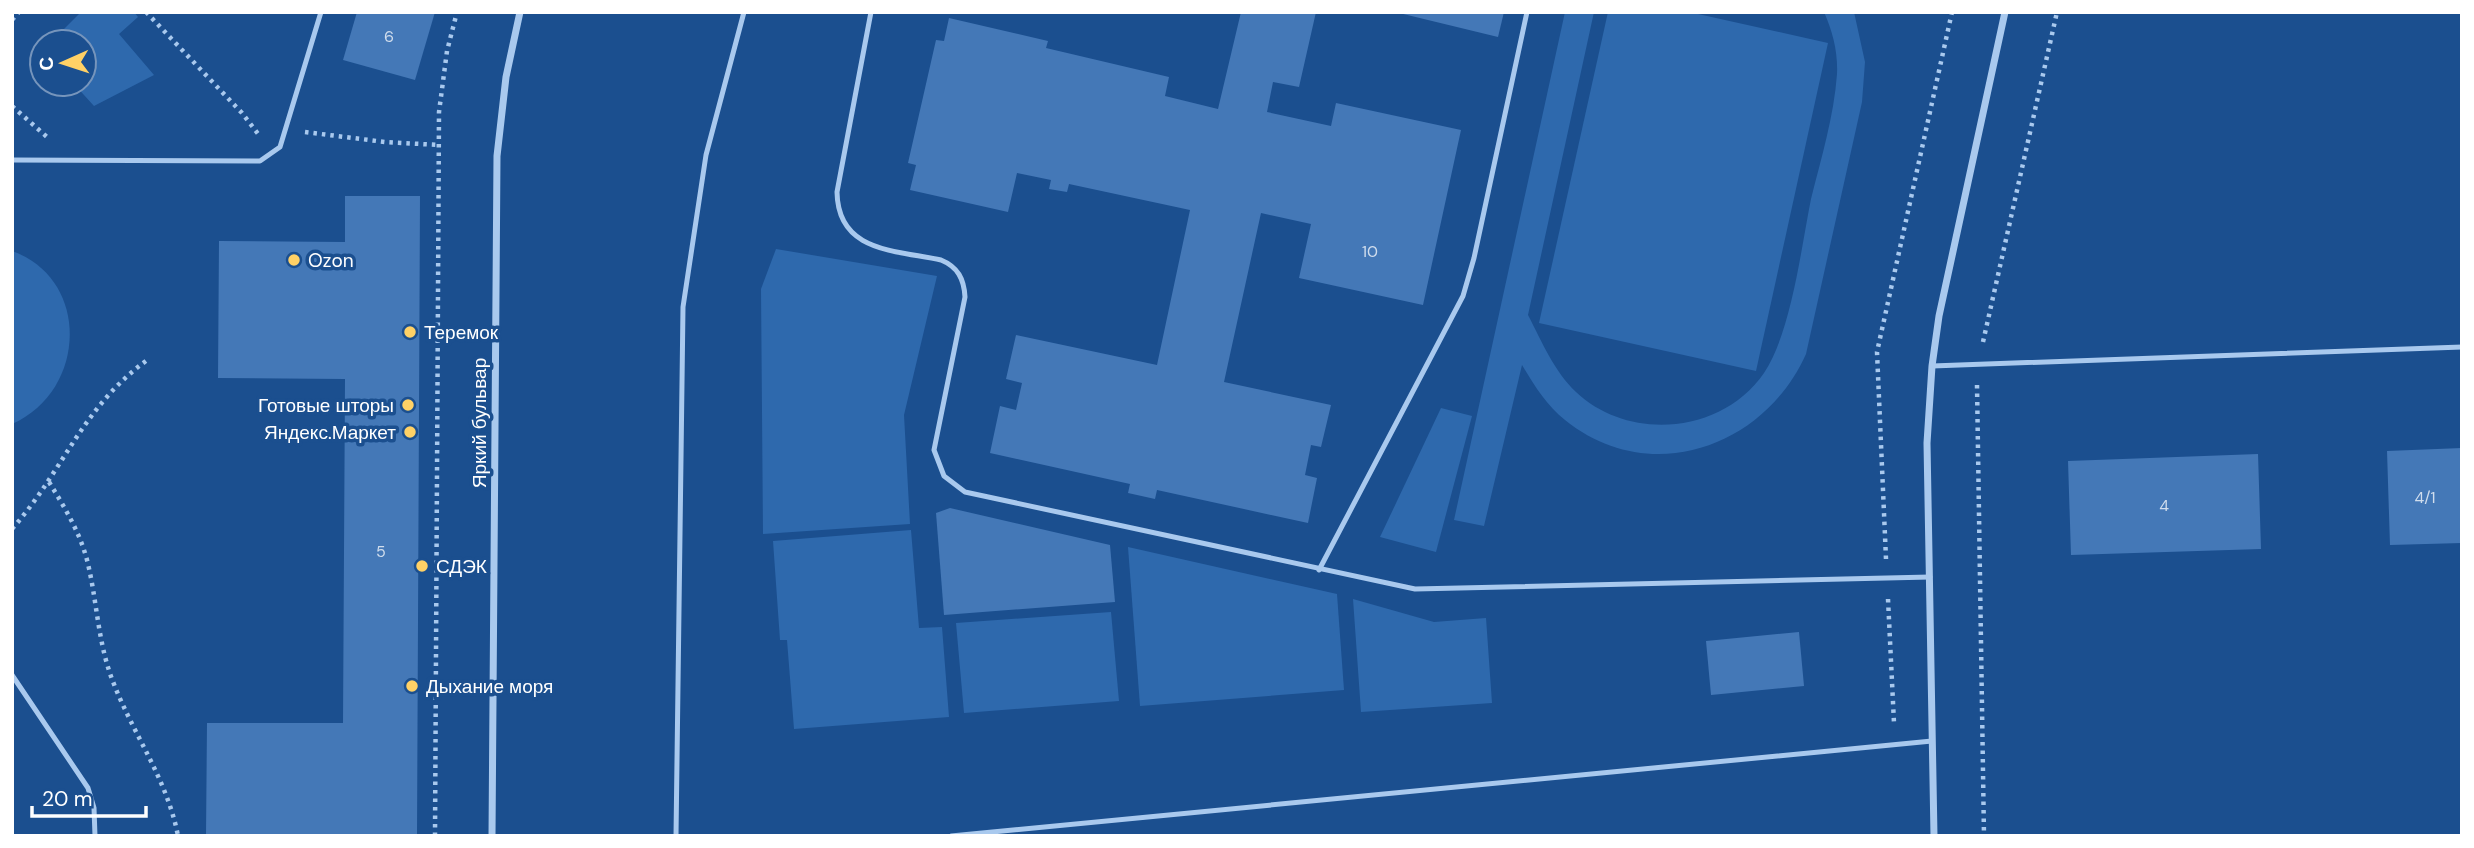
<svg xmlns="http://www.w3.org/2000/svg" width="2474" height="848" font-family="'DM Sans',sans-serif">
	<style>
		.green { fill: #2e69ad }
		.building { fill: #4478b7 }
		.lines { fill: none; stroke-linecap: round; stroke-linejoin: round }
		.path { stroke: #a9c9ee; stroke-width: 4.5; stroke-dasharray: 3.5 5; stroke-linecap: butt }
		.lane { stroke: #a9c9ee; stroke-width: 5 }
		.street { stroke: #a9c9ee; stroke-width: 7 }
		.poi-dot { fill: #ffd166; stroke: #1b4f8f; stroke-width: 2.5 }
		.labels { text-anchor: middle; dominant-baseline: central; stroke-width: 7; stroke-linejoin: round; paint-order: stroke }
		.number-label { font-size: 16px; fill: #d0dded }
		.poi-label { font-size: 19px; fill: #fff; stroke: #1b4f8f; text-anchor: start }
		.street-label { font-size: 19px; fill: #fff; stroke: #1b4f8f }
	</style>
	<rect width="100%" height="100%" fill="#1b4f8f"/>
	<g class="green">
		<polygon points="81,12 134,12 138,17 119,34 154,75 94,106 74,84 84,84 84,42 51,42"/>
		<path d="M1565,12H1594L1528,315C1542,342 1554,371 1576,392C1629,442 1722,434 1764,373C1791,333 1801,249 1811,199C1821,159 1834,116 1837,74C1838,53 1833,32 1824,12H1854L1865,62L1862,102L1806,354C1764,448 1649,488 1565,420C1546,405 1534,385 1522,365L1484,526L1454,520Z"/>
		<polygon points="1608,12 1689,12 1828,43 1756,371 1539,323"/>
		<polygon points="776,249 937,276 904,415 910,524 763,534 761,289"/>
		<path d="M12,251C91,279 87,391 12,424Z"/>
		<polygon points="1441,408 1472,416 1436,552 1380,537"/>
		<polygon points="911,530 919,628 942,627 949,717 794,729 787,640 780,640 773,541"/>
		<polygon points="1128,547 1337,594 1344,690 1140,706"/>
		<polygon points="1353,599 1434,622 1486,618 1492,703 1361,712"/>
		<polygon points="1111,612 1119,701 964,713 956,623"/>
	</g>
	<g class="building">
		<polygon points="357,12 435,12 415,80 343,60"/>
		<polygon points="1241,12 1316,12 1299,87 1273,82 1267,112 1331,126 1336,103 1461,130 1423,305 1299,278 1311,224 1261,213 1224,382 1331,405 1321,447 1311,445 1305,475 1317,478 1308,523 1157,490 1155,499 1128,493 1130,484 990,453 1000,406 1016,410 1022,383 1006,379 1016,335 1157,365 1190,210 1069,184 1067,192 1049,189 1051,180 1017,173 1008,212 910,190 916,165 908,163 936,40 944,41 949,18 1048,41 1046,48 1169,77 1165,96 1218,109"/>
		<polygon points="1395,12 1504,12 1498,37"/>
		<polygon points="345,196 420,196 417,836 206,836 207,723 343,723 345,379 218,378 219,241 345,242"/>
		<polygon points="2462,448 2462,543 2390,545 2387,451"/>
		<polygon points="2258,454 2261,549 2071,555 2068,461"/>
		<polygon points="950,508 1110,545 1115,602 944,615 936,513"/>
		<polygon points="1799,632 1804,686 1711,695 1706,641"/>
	</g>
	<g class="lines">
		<g class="path">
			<polyline points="146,12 242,113 259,135"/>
			<polyline points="12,20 19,12"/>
			<polyline points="12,106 47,137"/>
			<polyline points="305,132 385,142 439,145"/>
			<polyline points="1983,342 2057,12"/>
			<polyline points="1977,385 1984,836"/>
			<path d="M49,482C65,508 81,534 88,564C97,602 98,642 112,679C132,733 167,778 178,836"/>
			<path d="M12,529C65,469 82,406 150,358"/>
			<polyline points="1886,559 1877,352 1952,12"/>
			<polyline points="1888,599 1894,723"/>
			<polyline points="435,836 439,112 447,51 457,12"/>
		</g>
		<g class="lane">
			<path d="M871,12L837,192C838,252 894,250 941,260C958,267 964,279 965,297L934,450L944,476L965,492L1415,589L1930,577"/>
			<polyline points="12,160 260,161 280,147 321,12"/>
			<polyline points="1932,366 2462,347"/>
			<polyline points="1319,570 1463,296 1474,258 1527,12"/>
			<polyline points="12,675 88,788 94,808 95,836"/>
			<polyline points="676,836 683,307 706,155 744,12"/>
			<polyline points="951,836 1932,741"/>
		</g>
		<g class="street">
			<polyline points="492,836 497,156 506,77 520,12"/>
			<polyline points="1934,836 1927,443 1932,366 1939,316 2005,12"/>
		</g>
	</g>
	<g class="poi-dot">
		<circle cx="294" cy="260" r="7"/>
		<circle cx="410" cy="332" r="7"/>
		<circle cx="408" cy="405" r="7"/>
		<circle cx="410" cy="432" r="7"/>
		<circle cx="422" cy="566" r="7"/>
		<circle cx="412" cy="686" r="7"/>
	</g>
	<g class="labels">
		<g class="number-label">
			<text x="389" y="36">6</text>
			<text x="1370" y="251">10</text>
			<text x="2425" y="497">4/1</text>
			<text x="2164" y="505">4</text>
			<text x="381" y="551">5</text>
		</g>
		<g class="poi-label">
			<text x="308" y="260">Ozon</text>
			<text x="424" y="332">Теремок</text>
			<text x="394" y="405" text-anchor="end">Готовые шторы</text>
			<text x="396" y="432" text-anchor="end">Яндекс.Маркет</text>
			<text x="436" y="566">СДЭК</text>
			<text x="426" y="686">Дыхание моря</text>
		</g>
		<g class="street-label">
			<text transform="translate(479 423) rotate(-90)">Яркий бульвар</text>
		</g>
	</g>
	<rect width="2474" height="848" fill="none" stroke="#ffffff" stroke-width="28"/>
	<g transform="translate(63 63) rotate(267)"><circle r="33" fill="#1b4f8f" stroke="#7695bc" stroke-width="2"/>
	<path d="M0-5L12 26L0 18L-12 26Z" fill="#ffd166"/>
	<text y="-10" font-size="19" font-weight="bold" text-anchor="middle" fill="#ffffff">С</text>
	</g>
	<path d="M32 806v10h114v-10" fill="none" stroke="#ffffff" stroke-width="3.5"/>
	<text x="42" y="806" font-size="21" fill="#ffffff" stroke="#1b4f8f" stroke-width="5" paint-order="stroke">20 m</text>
</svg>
